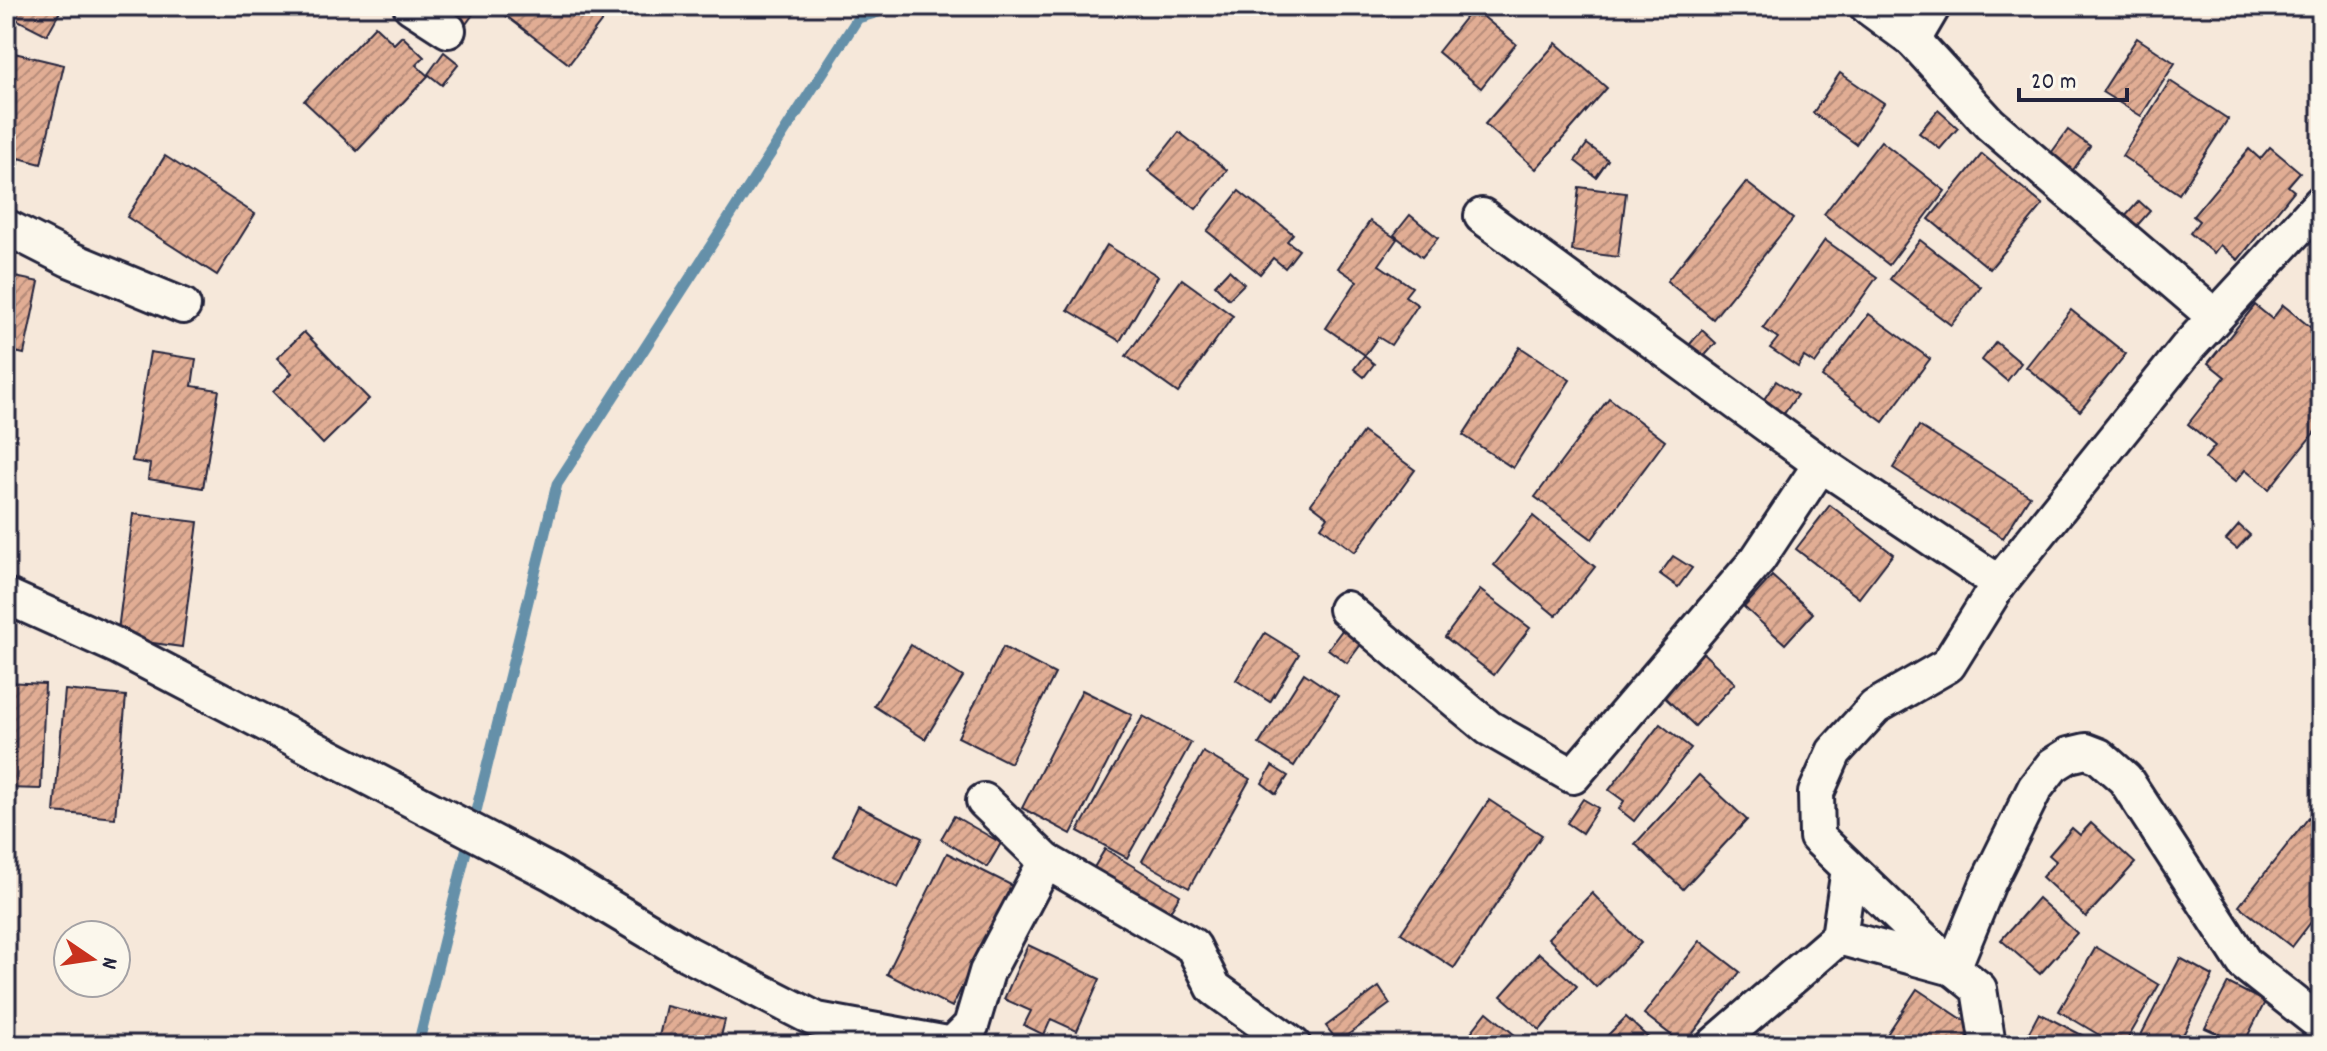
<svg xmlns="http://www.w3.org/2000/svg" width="2327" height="1051" font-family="Dekko,sans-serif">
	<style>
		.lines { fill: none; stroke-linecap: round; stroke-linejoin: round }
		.stream { stroke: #6590a9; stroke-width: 11 }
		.building { fill: url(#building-hatch); stroke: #22223b; stroke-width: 2 }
		.minor-casing { stroke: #22223b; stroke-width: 40 }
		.minor { stroke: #fbf7ec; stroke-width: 34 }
	</style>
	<defs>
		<pattern id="building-hatch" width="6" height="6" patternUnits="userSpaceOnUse" patternTransform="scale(2)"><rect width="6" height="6" fill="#e1ad94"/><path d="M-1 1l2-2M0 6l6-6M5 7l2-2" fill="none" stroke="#b68c7a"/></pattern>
	</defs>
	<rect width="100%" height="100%" fill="#f6e8da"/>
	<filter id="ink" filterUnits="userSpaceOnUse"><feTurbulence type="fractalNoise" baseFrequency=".0125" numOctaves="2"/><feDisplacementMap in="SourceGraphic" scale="16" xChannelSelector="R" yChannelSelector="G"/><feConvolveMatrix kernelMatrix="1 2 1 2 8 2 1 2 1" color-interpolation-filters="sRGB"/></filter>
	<g filter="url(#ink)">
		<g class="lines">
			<polyline class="stream" points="418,1045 557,484 858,18 899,6"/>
		</g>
		<g class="building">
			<polygon points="10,6 63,6 47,35 6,14"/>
			<polygon points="442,6 479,6 466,24"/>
			<polygon points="512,6 613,6 569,64 505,15"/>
			<polygon points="1473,8 1516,44 1481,88 1438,52"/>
			<polygon points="375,26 394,44 402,36 424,57 416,65 428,76 357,151 304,101"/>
			<polygon points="2137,38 2175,63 2141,116 2102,92"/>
			<polygon points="1556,43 1607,88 1536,169 1485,124"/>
			<polygon points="6,51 64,65 41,164 19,158 16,171 6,169"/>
			<polygon points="444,52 459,64 442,85 428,74"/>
			<polygon points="1840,73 1884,103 1856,144 1813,113"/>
			<polygon points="2170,81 2228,119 2179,194 2122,156"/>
			<polygon points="1938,110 1958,128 1940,149 1919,133"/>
			<polygon points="2068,130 2090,146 2071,173 2049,156"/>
			<polygon points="1179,132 1227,170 1196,209 1148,171"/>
			<polygon points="1881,141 1945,191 1889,265 1824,214"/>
			<polygon points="1587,144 1608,160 1596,177 1575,161"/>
			<polygon points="2270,147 2300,172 2288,186 2294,191 2238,260 2220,245 2214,253 2190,233 2199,221 2193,216 2249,149 2260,159"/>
			<polygon points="1982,154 2043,205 1990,269 1929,219"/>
			<polygon points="165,156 255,214 217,275 127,217"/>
			<polygon points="1746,182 1793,219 1713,319 1667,281"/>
			<polygon points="1579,187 1626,193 1618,257 1572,251"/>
			<polygon points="1239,191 1293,234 1287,241 1299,250 1285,268 1273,258 1260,274 1207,231"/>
			<polygon points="2139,201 2150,211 2134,229 2123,219"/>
			<polygon points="1410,215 1438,238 1422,257 1394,235"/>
			<polygon points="1370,221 1397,239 1379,265 1412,287 1405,296 1418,305 1391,345 1378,337 1365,355 1326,328 1357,281 1338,268"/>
			<polygon points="1825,240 1877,277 1815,364 1804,357 1798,367 1770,348 1778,338 1763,328"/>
			<polygon points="1920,240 1981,287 1951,325 1890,279"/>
			<polygon points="1107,245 1158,276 1120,341 1068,310"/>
			<polygon points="1229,270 1244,284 1229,299 1215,285"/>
			<polygon points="6,275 39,282 24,354 6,350"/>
			<polygon points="1182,279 1233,316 1178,393 1126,356"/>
			<polygon points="2255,305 2272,319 2283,305 2321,336 2321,424 2269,489 2245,470 2235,482 2205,458 2215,446 2188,424 2225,377 2208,363"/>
			<polygon points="2071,310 2126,354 2080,411 2026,367"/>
			<polygon points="1869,314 1930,359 1883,422 1822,377"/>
			<polygon points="1702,330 1716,343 1699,362 1685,350"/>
			<polygon points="304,332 369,399 323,444 273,392 292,373 277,358"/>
			<polygon points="1996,342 2021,363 2007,381 1982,360"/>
			<polygon points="1520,347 1570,380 1513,468 1463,435"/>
			<polygon points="150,352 196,359 192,386 219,390 203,488 148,479 150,464 132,461"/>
			<polygon points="1364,356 1374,364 1364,377 1354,369"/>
			<polygon points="1776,381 1797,395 1781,418 1761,404"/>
			<polygon points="1609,398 1665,441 1592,539 1535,497"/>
			<polygon points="1919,426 2030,496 2003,538 1893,468"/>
			<polygon points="1363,432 1415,470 1355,552 1321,527 1328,517 1311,504"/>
			<polygon points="1830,505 1893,554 1859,598 1796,549"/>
			<polygon points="133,514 198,522 182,647 117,638"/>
			<polygon points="1533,516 1595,567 1556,616 1494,565"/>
			<polygon points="2239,525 2250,535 2237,549 2226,540"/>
			<polygon points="1673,556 1692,568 1678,587 1660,574"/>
			<polygon points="1772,576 1813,613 1785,644 1744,607"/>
			<polygon points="1480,590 1530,628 1494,675 1445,637"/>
			<polygon points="1346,625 1365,639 1347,663 1328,649"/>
			<polygon points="1265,633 1299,654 1270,702 1236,680"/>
			<polygon points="911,645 963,677 925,739 874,706"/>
			<polygon points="1003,647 1055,674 1010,763 958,737"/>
			<polygon points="1700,650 1735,683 1695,726 1660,693"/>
			<polygon points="1304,673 1338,696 1294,766 1259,744"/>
			<polygon points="6,682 45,684 41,789 6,788"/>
			<polygon points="65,690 126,696 115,818 54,812"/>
			<polygon points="1082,690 1132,715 1071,834 1022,808"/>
			<polygon points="1143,716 1191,743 1127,858 1078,831"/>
			<polygon points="1660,724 1691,748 1634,821 1619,809 1624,801 1609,790"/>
			<polygon points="1203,752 1250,779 1189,888 1142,861"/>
			<polygon points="1272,766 1288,776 1276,794 1262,783"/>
			<polygon points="1699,775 1747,820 1683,889 1635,844"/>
			<polygon points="1583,799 1598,808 1582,833 1567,823"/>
			<polygon points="1489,800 1542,835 1454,968 1401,933"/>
			<polygon points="2321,802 2321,909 2292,947 2239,906"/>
			<polygon points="858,806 922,838 898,888 834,856"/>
			<polygon points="954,816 1001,843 987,867 941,839"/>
			<polygon points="2091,823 2135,863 2086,917 2042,877 2056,861 2049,855 2072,828 2080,835"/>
			<polygon points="1105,849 1180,895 1164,921 1089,876"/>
			<polygon points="947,853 1013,886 952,1007 887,974"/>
			<polygon points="1592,893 1641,943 1596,987 1548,938"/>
			<polygon points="2038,898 2077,933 2040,974 2001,940"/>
			<polygon points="1700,941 1740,972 1684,1045 1644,1014"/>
			<polygon points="1028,945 1100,979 1077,1031 1051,1019 1044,1035 1024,1025 1031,1011 1004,999"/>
			<polygon points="2096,947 2159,985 2124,1045 2116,1045 2059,1011"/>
			<polygon points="1539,953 1577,986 1540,1030 1501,996"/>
			<polygon points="2180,958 2213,976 2178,1045 2136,1045"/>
			<polygon points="2228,983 2265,1002 2243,1045 2205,1028"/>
			<polygon points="1379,987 1390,1004 1338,1042 1326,1026"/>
			<polygon points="1917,989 1977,1029 1966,1045 1880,1045"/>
			<polygon points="666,1006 725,1020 719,1045 657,1045"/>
			<polygon points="1487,1012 1527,1045 1461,1045"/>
			<polygon points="2039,1013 2101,1045 2050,1045 2028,1034"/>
			<polygon points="1626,1017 1656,1045 1598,1045"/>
		</g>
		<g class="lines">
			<defs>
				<g id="minor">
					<polyline points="411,6 448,30"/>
					<polyline points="1867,6 1913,40 1990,124 2215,317"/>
					<polyline points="1913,40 1933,6"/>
					<polyline points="1482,216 1821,464 1999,583"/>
					<polyline points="6,227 69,259 183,306"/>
					<polyline points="6,596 117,646 552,873 688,954 817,1020 953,1045"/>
					<polyline points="1346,609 1489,728 1573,776 1758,559 1821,464"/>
					<polyline points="984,801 1046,861 1193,946 1214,988 1293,1045"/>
					<polyline points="1839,937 1953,968 1988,883 2035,788 2053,765 2069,755 2086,751 2099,756 2125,779 2245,964 2321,1024"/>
					<polyline points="952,1045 971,1026 987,972 1046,861"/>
					<polyline points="1714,1045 1839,937 1849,869"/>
					<polyline points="1988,1045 1979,989 1953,968 1817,837 1816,793 1834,752 1875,707 1948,665 1999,583 2188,347 2321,203"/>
				</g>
			</defs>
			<use href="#minor" class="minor-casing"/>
			<use href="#minor" class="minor"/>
		</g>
	</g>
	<rect width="2327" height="1051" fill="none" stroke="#fbf7ec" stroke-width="32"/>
	<rect x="16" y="16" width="2295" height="1019" fill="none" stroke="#22223b" stroke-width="3" filter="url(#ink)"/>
	<g transform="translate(92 959) rotate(103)"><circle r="38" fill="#fbf7ec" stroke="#a4a2a5" stroke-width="2"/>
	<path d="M0-6L14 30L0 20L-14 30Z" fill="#c8321e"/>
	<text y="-12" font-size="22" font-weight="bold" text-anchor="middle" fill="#22223b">N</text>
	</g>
	<path d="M2019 88v12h108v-12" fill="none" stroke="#22223b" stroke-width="4"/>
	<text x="2031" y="88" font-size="24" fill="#22223b" stroke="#fbf7ec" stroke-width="6" paint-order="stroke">20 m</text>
</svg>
